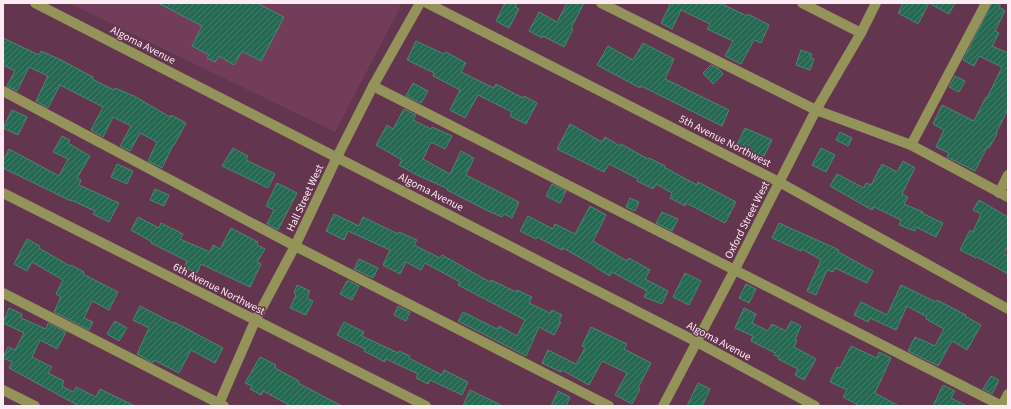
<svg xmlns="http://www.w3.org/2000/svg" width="1011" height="409" font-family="'Source Sans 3',sans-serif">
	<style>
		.built { fill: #723d5a }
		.building { fill: url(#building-hatch); stroke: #498871 }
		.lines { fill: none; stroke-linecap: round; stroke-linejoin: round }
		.minor { stroke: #93935a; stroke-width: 10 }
		.labels { text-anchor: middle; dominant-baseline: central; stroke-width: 3; stroke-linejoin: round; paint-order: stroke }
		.street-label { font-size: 11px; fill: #fdebf3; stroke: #64354e }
	</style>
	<defs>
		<pattern id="building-hatch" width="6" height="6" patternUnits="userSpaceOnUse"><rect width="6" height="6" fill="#276852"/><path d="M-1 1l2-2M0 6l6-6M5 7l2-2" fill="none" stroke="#477e6b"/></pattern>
	</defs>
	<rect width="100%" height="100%" fill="#64354e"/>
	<polygon class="built" points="69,3 395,3 401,6 335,132"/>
	<g class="building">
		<polygon points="158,3 257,3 284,17 261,61 242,51 234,65 219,56 215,62 207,58 209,55 192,46 202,26"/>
		<polygon points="505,3 517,3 515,7 519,9 509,28 496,21"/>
		<polygon points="567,3 584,3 571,28 573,29 564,47 543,36 542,38 529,31 539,12 557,22"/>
		<polygon points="667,3 720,3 747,16 748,14 769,25 761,43 754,40 741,64 725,56 733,41 707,29 710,24 681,10 672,29 661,23 670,5"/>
		<polygon points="903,3 955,3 949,14 929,3 918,24 898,13"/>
		<polygon points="992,3 1001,3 999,7 1005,11 995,31 999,33 992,46 1008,53 1008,109 996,133 997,134 989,148 987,147 975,171 947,157 949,153 936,147 944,130 933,124 942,105 974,121 986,97 987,98 1002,67 979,56 974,66 963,60"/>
		<polygon points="3,38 39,55 41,51 59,59 93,77 92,79 114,90 115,88 134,96 170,117 171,115 186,123 174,145 173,145 162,168 148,161 157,142 140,133 130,151 120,146 131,126 113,117 103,137 91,130 103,107 60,85 48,108 36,101 48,76 29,67 17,91 7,86 15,71 3,65"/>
		<polygon points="416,41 444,54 446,52 466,63 461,72 494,88 496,84 523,98 524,96 537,103 526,124 510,116 512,112 478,95 465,118 450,110 460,90 433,76 434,73 407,60"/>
		<polygon points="643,43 674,59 665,79 729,110 722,126 641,86 640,88 597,65 608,46 633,60"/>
		<polygon points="801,50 812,54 810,58 814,59 810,70 796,65"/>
		<polygon points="711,65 718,68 723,74 713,84 703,73"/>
		<polygon points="955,76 965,81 959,92 949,87"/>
		<polygon points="413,83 428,91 421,103 406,96"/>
		<polygon points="404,109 416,115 413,120 431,129 432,127 452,136 445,149 431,142 423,159 450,174 461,151 474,158 466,175 519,202 512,218 504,214 502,217 486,210 447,190 448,189 415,174 399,165 402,160 376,145 387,125 393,129"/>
		<polygon points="12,110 27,117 18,135 3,128"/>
		<polygon points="570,124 602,142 605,137 620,146 621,144 648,159 649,158 665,166 664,167 697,185 698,182 736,202 725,223 686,203 685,206 670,198 672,193 656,184 653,189 637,181 638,179 609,164 604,172 557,149"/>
		<polygon points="745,128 772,140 761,162 735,149"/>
		<polygon points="840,132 852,138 848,146 836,140"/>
		<polygon points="62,136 70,140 68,143 90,156 77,178 81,180 79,185 119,203 109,222 93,214 95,211 71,200 71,201 3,168 3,161 9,149 59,176 68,159 53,152"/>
		<polygon points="233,148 248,156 246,160 275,174 268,188 222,166"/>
		<polygon points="821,148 835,155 826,172 812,165"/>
		<polygon points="903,161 915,168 902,194 908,197 904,204 923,212 922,213 943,223 936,237 916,227 915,231 899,225 901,220 874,207 872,210 830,186 837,174 864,188 866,183 871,185 882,164 897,172"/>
		<polygon points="117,164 133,171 127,184 111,177"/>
		<polygon points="277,183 297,193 278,230 267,224 274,210 266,206"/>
		<polygon points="552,184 566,191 560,203 546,196"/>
		<polygon points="155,189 169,195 164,206 150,200"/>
		<polygon points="630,198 639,202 635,211 626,207"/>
		<polygon points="979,200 1008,217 1008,246 1004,254 1008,256 1008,274 977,257 976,258 960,250 970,230 973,232 981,214 973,210"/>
		<polygon points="590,206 606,215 593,241 627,261 629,258 650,270 645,279 668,291 662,304 644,297 647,291 612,272 610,276 595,267 595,266 563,248 562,250 537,237 536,239 520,231 528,216 553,229 555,224 575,234"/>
		<polygon points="662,212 678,219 672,231 656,223"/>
		<polygon points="334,214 359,226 363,217 398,234 399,232 417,240 414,245 440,258 442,255 490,282 491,280 516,292 517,290 532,297 529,303 550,313 552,310 562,315 559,321 561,322 554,335 539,327 526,356 458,321 463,312 497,329 499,326 517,336 525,320 458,285 460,282 425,263 421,270 406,262 400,274 383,265 390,250 348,231 344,240 326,231"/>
		<polygon points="138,217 159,228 161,223 183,234 180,239 210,252 213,245 220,249 231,228 258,242 257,245 265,249 257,262 261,264 250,287 201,264 197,273 184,267 187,261 151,243 152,242 131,230"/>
		<polygon points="779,223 839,250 838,252 842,254 873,271 867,283 835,268 833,272 827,270 816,295 807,291 821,260 802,249 801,251 772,238"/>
		<polygon points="27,239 40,246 39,248 70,266 71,265 84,272 83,274 118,292 109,310 92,301 84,318 93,322 89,330 54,312 61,297 56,294 63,280 32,262 27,271 14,264"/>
		<polygon points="359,259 378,268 373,278 354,269"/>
		<polygon points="685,273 701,281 689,305 673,297"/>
		<polygon points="347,281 349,281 359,286 352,300 340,294"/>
		<polygon points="746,284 756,289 749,303 739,298"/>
		<polygon points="297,285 310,291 307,298 313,301 306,315 290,308 296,295 294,293"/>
		<polygon points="901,285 936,302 937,300 966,315 965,316 981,325 967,350 952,341 938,366 908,351 915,337 935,346 944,329 926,319 927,317 907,306 896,330 870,318 868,322 854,315 861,302 887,315"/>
		<polygon points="140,306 173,323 174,322 223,348 215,363 191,350 179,373 154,360 153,363 137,354 149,328 133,320"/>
		<polygon points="398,306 410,312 406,321 394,315"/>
		<polygon points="9,308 22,314 21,318 46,329 48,323 66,332 57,349 40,340 32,357 52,367 48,373 64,381 62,386 73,392 76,387 96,397 100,389 135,406 79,406 9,368 12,362 3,358 8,347 15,350 24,333 3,323"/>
		<polygon points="744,308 756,314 752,323 768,331 772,324 786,331 791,321 801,326 795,339 797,340 794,347 816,359 804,380 795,375 798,369 778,359 779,357 774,355 775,353 751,341 753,336 735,328"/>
		<polygon points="115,321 127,328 119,341 107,334"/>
		<polygon points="344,322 364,332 362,336 398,353 399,351 410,356 409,358 442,375 444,370 468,382 462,395 430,380 428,384 416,378 418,374 386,359 385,362 364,351 365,349 337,335"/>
		<polygon points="591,327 627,344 624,349 651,363 638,388 640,389 632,404 615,395 627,373 602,361 589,385 562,370 561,372 542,363 548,350 576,364 585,348 582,346"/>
		<polygon points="851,346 877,358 879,352 891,358 875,393 899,406 860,406 843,397 847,390 830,382 837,367 840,368"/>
		<polygon points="260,357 276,365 275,368 299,381 298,383 342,406 291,406 263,391 261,395 250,389 252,386 245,383"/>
		<polygon points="991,376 999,380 992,394 983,389"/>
		<polygon points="698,383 710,389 702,406 687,406"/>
		<polygon points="943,385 955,391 951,398 967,406 933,406"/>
		<polygon points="470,390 503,406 463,406"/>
		<polygon points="558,391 570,397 566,406 551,406"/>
	</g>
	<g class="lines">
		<g class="minor">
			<polyline points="35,3 697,342 815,406"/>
			<polyline points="427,3 779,182 1008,309"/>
			<polyline points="601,3 816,110 911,145 1008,197"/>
			<polyline points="802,3 861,33"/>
			<polyline points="373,86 1002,406"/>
			<polyline points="3,91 295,246 609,406"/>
			<polyline points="911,145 986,3"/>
			<polyline points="3,193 426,406"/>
			<polyline points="999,193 1008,175"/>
			<polyline points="3,293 224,406"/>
			<polyline points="3,390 35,406"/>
			<polyline points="218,406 255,321 295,246 337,157 373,86 420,3"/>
			<polyline points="663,406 734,271 816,110 861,33 876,3"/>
			<polyline points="1002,406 1008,394"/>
		</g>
	</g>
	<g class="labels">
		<g class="street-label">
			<text transform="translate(143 45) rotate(27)">Algoma Avenue</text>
			<text transform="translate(725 141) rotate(27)">5th Avenue Northwest</text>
			<text transform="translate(431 192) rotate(27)">Algoma Avenue</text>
			<text transform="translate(305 198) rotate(-65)">Hall Street West</text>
			<text transform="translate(747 220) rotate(-63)">Oxford Street West</text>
			<text transform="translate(219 289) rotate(27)">6th Avenue Northwest</text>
			<text transform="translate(719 341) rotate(28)">Algoma Avenue</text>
		</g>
	</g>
	<rect width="1011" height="409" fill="none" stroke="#fdebf3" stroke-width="8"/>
</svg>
